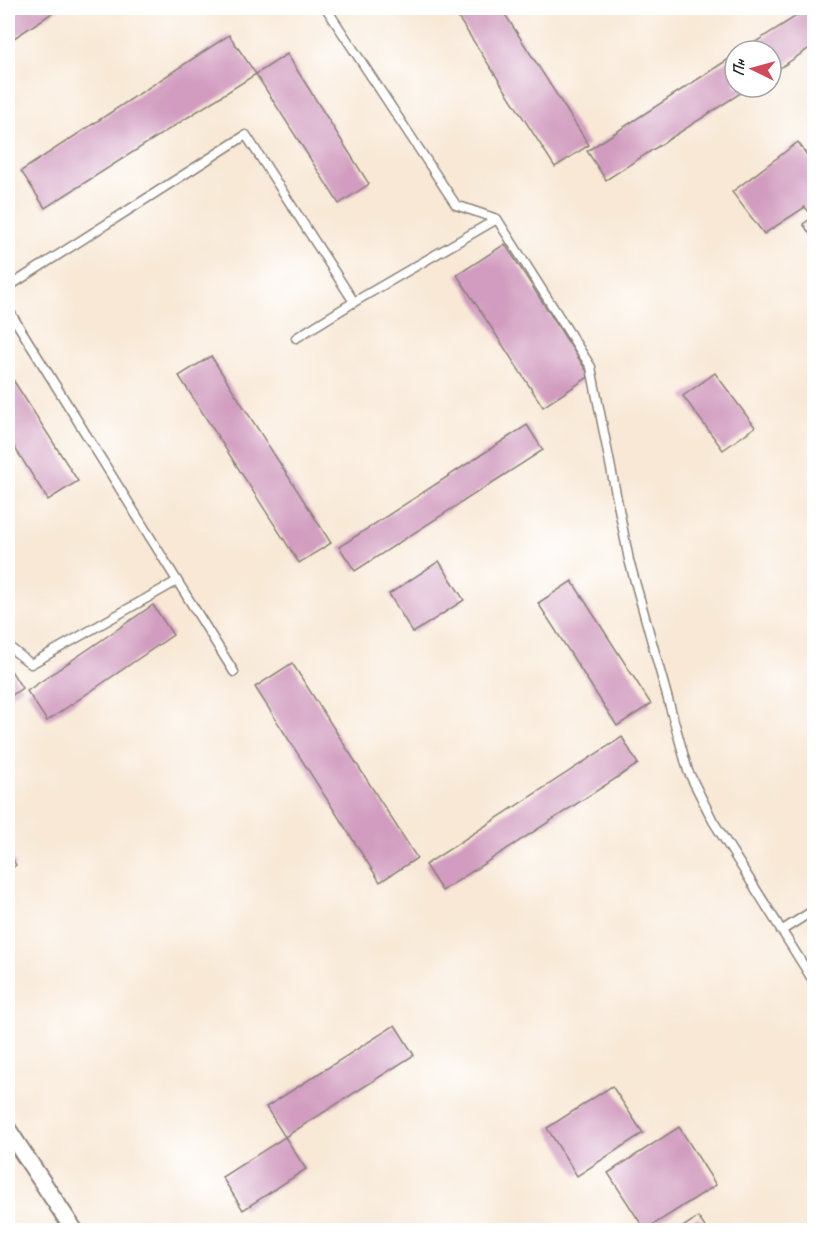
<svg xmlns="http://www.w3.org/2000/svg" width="822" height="1238" font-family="Caveat,sans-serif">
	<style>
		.building { fill: #d19cbf }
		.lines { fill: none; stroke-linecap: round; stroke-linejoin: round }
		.lane-casing { stroke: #8a8278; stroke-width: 11 }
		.street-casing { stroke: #8a8278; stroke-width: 20 }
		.lane { stroke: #fff; stroke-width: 8 }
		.street { stroke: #fff; stroke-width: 16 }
	</style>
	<rect width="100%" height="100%" fill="#fff"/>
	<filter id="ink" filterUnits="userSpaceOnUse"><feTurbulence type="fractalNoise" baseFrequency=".0167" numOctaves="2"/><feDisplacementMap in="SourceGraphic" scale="12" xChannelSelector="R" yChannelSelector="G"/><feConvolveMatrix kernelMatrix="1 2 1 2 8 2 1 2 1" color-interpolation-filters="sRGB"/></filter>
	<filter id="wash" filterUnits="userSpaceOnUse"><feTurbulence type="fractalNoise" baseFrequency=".008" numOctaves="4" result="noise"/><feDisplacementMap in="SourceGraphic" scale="24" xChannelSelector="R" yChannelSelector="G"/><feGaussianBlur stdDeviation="1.35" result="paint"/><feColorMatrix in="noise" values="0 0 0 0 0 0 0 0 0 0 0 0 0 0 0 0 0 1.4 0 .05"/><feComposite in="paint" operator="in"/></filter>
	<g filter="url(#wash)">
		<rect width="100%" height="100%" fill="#f8e8d5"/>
		<g id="blocks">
			<g class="building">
				<polygon points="14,8 60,8 8,42 8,12"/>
				<polygon points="452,8 501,8 589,145 555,167"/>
				<polygon points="809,8 814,8 814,45 771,74 771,51 741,51"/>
				<polygon points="229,35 256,74 45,208 21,171"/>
				<polygon points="287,54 369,184 339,204 256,74"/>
				<polygon points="735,55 735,87 750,87 606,180 587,151"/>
				<polygon points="798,142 814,165 814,240 803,224 813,217 805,207 764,234 732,192"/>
				<polygon points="505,244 590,376 543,407 457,275"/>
				<polygon points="211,356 331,543 299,563 179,376"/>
				<polygon points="8,372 78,481 48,500 8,437"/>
				<polygon points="715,373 755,427 723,450 683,396"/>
				<polygon points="527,425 543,450 355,571 339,547"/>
				<polygon points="439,561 464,600 413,633 389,594"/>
				<polygon points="572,581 651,704 617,726 538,603"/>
				<polygon points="153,605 173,635 47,721 27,691"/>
				<polygon points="292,663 417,858 380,882 255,687"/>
				<polygon points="8,666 22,688 8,698"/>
				<polygon points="622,737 638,764 442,891 425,865"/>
				<polygon points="8,851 16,865 8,871"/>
				<polygon points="395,1025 414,1055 285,1137 266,1107"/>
				<polygon points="612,1086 643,1133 577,1176 547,1128"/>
				<polygon points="679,1127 716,1185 645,1230 608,1173"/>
				<polygon points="285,1137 306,1169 243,1210 222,1177"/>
				<polygon points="698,1217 707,1230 678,1230"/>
				<polygon points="258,1224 263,1230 249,1230"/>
			</g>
		</g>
	</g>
	<g filter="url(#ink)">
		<use href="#blocks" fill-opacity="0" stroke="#8a8278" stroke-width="1.5"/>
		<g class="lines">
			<defs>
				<g id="lane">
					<polyline points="326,8 456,205 497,219 591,367 629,560 688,771 713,821 814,982"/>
					<polyline points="8,287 246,135 354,302"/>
					<polyline points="8,309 234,672"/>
					<polyline points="296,338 354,302 497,219"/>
					<polyline points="8,646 31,664 177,581"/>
					<polyline points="781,931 814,910"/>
				</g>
				<polyline id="street" points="8,1130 74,1230"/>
			</defs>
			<use href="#lane" class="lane-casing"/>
			<use href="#street" class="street-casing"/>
			<use href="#lane" class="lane"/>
			<use href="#street" class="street"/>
		</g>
	</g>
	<rect width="822" height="1238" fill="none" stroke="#fff" stroke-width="30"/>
	<g transform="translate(753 69) rotate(275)"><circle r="28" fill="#ffffff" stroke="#a4a4a4" stroke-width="1.5"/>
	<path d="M0-4.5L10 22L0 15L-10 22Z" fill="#d1495b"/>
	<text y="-9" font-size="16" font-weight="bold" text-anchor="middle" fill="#1c1c1c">Пн</text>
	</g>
</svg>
